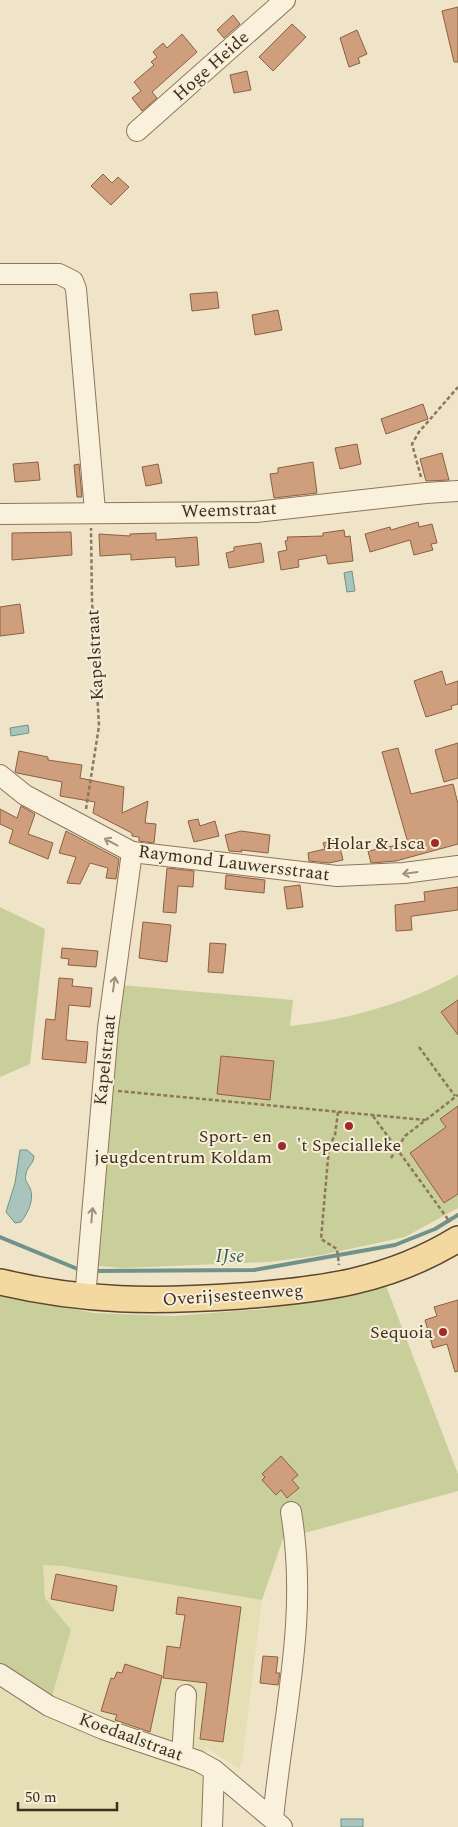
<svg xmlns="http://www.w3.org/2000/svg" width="458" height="1827" font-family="Spectral,serif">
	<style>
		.farmland { fill: #e6deb5 }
		.green { fill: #c9cf9b }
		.water { fill: #a9c4bc; stroke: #6f938a }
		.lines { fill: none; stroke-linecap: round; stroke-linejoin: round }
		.stream { stroke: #6f938a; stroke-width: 4 }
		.building { fill: #cf9f7d; stroke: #8d5f41 }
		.minor-casing { stroke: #8d765c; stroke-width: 22 }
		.major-casing { stroke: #5b4430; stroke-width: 28 }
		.path { stroke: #8d765c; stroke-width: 2.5; stroke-dasharray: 4 2.5; stroke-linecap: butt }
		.minor { stroke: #faf1dc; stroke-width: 20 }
		.major { stroke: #f3d9a0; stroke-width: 25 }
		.oneway { stroke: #9c907e }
		.poi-dot { fill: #9e2a2b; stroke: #f7eed8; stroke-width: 2 }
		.labels { text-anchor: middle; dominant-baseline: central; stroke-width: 4; stroke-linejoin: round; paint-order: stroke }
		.street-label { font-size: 18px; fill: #3d2e20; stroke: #f7eed8 }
		.poi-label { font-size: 18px; fill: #3d2e20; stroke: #f7eed8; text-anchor: end }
		.water-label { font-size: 19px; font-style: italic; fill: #2f5d5a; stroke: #f7eed8 }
	</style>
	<rect width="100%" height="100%" fill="#f0e4c8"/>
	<polygon class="farmland" points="43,1565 63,1566 262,1600 242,1762 239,1769 206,1747 204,1827 0,1827 0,1678 70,1630 45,1598"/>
	<g class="green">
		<polygon points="0,907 45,929 30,1064 0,1077"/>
		<path d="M458,975V1208L405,1237L322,1255L269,1262L123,1268L98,1266L109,1084L120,985L293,1000L290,1026C347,1020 408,1003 458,975Z"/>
		<polygon points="385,1283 458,1474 458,1491 283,1539 262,1600 63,1566 43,1565 45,1598 71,1630 50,1703 0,1678 0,1295 94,1313 173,1316 264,1309"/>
	</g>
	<g class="water">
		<polygon points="352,571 355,591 347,592 344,573"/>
		<polygon points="28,725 29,733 11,736 10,728"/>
		<path d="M20,1150H27L34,1156C34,1164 27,1166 26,1174C24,1181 28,1183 30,1188C35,1200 27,1214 21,1222L15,1223L6,1212L15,1183Z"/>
		<rect x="341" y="1819" width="22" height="8"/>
	</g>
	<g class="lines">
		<g class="stream">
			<polyline points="0,1237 80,1270"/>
			<polyline points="92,1271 254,1270 395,1245 435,1229 458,1215"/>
		</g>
	</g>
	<g class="building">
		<polygon points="458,7 458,62 454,62 442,11"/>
		<polygon points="233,15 240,24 224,38 217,30"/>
		<polygon points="292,24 306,37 273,71 259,57"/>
		<polygon points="357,30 367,54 358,58 360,63 349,67 340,38"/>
		<polygon points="182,34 197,52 152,92 157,98 142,111 132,98 141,91 134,82 154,65 151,62 157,57 153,52 163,43 167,48"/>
		<polygon points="247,71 251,90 234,93 230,75"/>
		<polygon points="103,174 112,183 118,177 129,187 111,205 91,186"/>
		<polygon points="217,292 219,308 192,311 190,294"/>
		<polygon points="278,310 282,330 255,335 252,315"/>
		<polygon points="423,404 428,419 386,434 381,419"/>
		<polygon points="357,444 361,464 340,469 335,448"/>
		<polygon points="442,453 449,480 426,481 420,459"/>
		<polygon points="38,462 40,480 15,482 13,464"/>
		<polygon points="313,462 317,493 274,498 270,474 278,473 278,468"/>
		<polygon points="79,464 82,497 77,497 74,465"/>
		<polygon points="158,464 162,483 146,486 142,467"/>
		<polygon points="418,522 419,527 432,524 437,543 431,544 433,550 414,555 410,540 370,552 365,534 390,527 391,530"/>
		<polygon points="344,530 345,537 350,536 353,561 328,564 326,555 298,560 299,567 281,570 278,552 287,550 285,541 288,540 287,537 323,536 323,533"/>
		<polygon points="71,532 72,555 12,560 12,533"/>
		<polygon points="156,533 156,540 197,537 199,565 176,567 175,557 131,560 131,554 100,556 99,534 130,536 130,534"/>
		<polygon points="261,543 264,562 229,568 226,553 234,551 234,547"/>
		<polygon points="20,604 24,633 0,636 0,607"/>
		<polygon points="442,671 446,685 458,681 458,704 451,706 452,709 426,717 414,681"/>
		<polygon points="458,743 458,778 444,782 435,750"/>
		<polygon points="398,748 411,794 453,784 458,804 458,844 396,861 371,863 368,851 408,843 382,752"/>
		<polygon points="19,751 48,757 48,760 82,765 80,778 124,787 122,813 148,801 145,823 156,824 154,843 139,841 139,837 132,836 132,833 93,813 95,802 60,796 62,782 17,773 15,772"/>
		<polygon points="21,806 35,814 28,834 53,843 48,859 9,843 13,830 0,824 0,809 17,818"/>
		<polygon points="198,819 200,826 215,821 219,836 194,842 188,821"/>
		<polygon points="66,831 119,859 116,879 106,878 108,868 90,863 80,884 67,883 76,857 59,853"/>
		<polygon points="241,831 270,835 268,853 241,850 242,852 229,851 225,835"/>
		<polygon points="338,839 343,860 329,863 309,861 308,853 325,849 323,843"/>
		<polygon points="167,868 194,871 193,887 178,886 176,913 163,912"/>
		<polygon points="226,875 265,880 264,893 225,889"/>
		<polygon points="300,885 303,907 287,909 284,887"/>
		<polygon points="458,887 458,910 413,916 411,917 412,930 396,931 395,905 425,901 424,892"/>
		<polygon points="143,922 171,925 167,962 139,958"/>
		<polygon points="210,943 226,944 223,973 208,972"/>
		<polygon points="62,948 98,951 96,967 68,965 69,959 61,958"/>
		<polygon points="59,978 73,979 72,986 92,988 90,1007 69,1005 66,1040 88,1042 86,1063 42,1059 46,1019 55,1020"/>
		<polygon points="458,1000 458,1035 441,1012"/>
		<polygon points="221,1056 274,1061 270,1100 217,1094"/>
		<polygon points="458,1106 458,1194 444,1203 410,1153 446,1127 440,1119"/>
		<polygon points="458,1300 458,1371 455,1372 447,1344 433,1348 425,1320 437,1316 434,1307"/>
		<polygon points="281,1456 298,1475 292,1480 299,1488 287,1498 281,1490 276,1495 262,1480 265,1477 262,1474"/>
		<polygon points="56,1574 117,1586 113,1611 51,1599"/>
		<polygon points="178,1597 241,1607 223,1742 200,1739 207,1683 163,1678 167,1646 180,1648 185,1615 176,1614"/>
		<polygon points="263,1656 278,1657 276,1673 280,1673 278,1685 260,1683"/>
		<polygon points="125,1664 162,1676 150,1732 115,1720 117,1715 101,1711 111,1678 114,1679 117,1672 122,1673"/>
	</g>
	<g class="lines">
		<defs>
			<g id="minor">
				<polyline points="137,131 285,0"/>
				<polyline points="0,274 59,274 73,281 76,289 95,511"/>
				<polyline points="0,514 256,512 426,493 458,491"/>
				<polyline points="0,775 25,795 132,852 337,876 404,873 458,866"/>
				<polyline points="85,1298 108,1028 132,852"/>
				<polyline points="0,1674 49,1706 103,1729 198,1761 214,1770 282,1827"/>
				<polyline points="182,1755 186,1695"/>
				<path d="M273,1819C283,1714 309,1618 291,1512"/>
				<polyline points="212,1827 214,1770"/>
			</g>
			<path id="major" d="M0,1282C85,1302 154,1302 241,1296C320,1290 388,1282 458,1239"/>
		</defs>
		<use href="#minor" class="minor-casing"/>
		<use href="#major" class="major-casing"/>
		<g class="path">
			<polyline points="421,477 412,444 419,432 458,387"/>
			<polyline points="86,809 99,726 92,601 91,528"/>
			<polyline points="419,1047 455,1096"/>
			<polyline points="118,1091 425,1120"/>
			<polyline points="338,1112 335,1135 329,1147 321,1239 337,1249 339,1265"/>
			<polyline points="373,1116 450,1222"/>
			<polyline points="391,1158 405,1136 458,1095"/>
		</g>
		<use href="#minor" class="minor"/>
		<use href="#major" class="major"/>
	</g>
	<defs><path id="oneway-shaft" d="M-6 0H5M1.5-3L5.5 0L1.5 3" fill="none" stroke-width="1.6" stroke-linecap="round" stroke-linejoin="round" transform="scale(1.25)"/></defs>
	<g class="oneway">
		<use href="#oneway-shaft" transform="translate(111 842) rotate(-152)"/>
		<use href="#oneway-shaft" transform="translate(410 873) rotate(172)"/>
		<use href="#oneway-shaft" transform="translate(114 984) rotate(-82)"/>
		<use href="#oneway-shaft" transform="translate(92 1215) rotate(-85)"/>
	</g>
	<g class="poi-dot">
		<circle cx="435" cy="843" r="5"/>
		<circle cx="349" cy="1126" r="5"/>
		<circle cx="282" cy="1146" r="5"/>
		<circle cx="443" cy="1332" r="5"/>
	</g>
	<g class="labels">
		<g class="street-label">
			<text transform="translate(211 66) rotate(-42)">Hoge Heide</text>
			<text transform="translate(229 510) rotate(-2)">Weemstraat</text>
			<text transform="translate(95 655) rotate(-93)">Kapelstraat</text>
			<text transform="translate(234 863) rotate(7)">Raymond Lauwersstraat</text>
			<text transform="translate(105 1060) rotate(-84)">Kapelstraat</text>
			<text transform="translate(233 1295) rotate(-4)">Overijsesteenweg</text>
			<text transform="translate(131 1737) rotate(20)">Koedaalstraat</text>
		</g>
		<g class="poi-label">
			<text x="425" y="843">Holar &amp; Isca</text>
			<text x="272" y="1136">Sport- en<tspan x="272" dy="21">jeugdcentrum Koldam</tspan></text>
			<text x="349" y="1145" text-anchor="middle">'t Specialleke</text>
			<text x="433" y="1332">Sequoia</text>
		</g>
		<g class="water-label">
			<text x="230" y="1256">IJse</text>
		</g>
	</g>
	<path d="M18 1802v8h99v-8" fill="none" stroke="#3d2e20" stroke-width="2.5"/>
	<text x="25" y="1802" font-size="15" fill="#3d2e20" stroke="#f7eed8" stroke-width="4" paint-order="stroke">50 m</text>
</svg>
